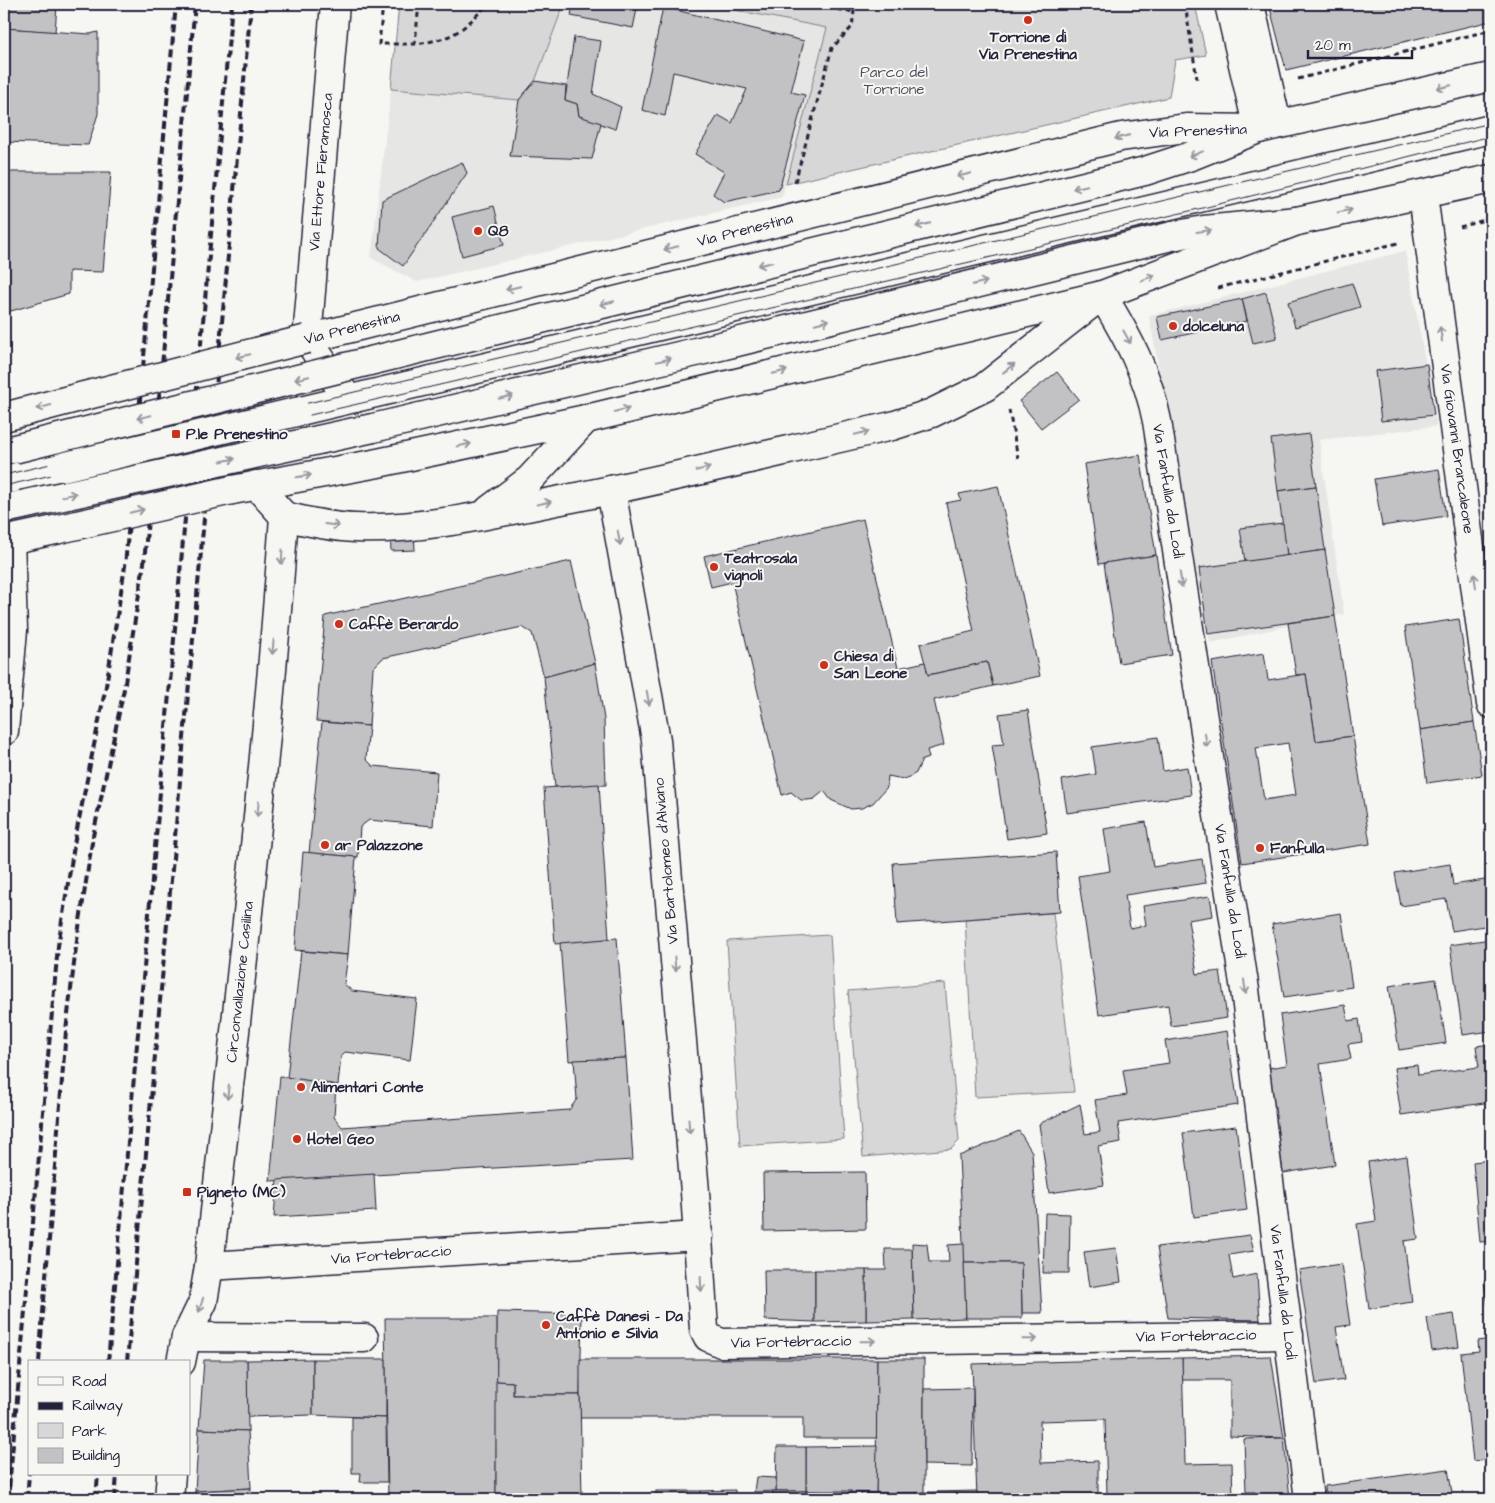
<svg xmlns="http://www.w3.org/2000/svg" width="1495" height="1503" font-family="'Architects Daughter',sans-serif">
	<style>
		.built { fill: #e6e6e4 }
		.green { fill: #d7d7d7; stroke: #7c7c89 }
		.building { fill: #c2c2c4; stroke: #22223b; fill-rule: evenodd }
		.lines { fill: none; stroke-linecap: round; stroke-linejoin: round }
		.minor-casing { stroke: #22223b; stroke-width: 31 }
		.major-casing { stroke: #22223b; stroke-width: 31 }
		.highway-casing { stroke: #22223b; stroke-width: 31 }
		.path { stroke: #22223b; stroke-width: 3; stroke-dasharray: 5 4; stroke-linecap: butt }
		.minor { stroke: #f6f6f2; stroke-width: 28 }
		.major { stroke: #f6f6f2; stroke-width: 28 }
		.highway { stroke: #f6f6f2; stroke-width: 28 }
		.tram { stroke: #22223b; stroke-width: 1 }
		.rail { stroke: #22223b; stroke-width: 4; stroke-dasharray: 8 4; stroke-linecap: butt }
		.minor-bridge-casing { stroke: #22223b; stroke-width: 31; stroke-linecap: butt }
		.major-bridge-casing { stroke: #22223b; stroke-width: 31; stroke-linecap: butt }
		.highway-bridge-casing { stroke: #22223b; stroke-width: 31; stroke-linecap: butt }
		.minor-bridge { stroke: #f6f6f2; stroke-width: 28 }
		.major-bridge { stroke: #f6f6f2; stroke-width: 28 }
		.highway-bridge { stroke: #f6f6f2; stroke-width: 28 }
		.oneway { stroke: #9797a0 }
		.poi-dot { fill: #c8321e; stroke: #f6f6f2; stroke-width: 2 }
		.labels { text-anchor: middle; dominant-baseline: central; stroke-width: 4; stroke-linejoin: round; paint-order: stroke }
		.poi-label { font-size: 15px; font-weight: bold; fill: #22223b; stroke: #f6f6f2; text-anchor: start }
		.park-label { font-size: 15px; fill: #4f4f62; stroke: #f6f6f2 }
		.street-label { font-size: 15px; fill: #22223b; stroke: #f6f6f2 }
	</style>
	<rect width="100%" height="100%" fill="#f6f6f2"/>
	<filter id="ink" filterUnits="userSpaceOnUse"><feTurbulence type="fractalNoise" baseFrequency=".02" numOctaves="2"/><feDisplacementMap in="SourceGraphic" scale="10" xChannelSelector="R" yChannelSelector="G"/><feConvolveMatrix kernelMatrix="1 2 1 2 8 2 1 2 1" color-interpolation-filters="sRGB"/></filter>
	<g filter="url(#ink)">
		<g class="built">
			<polygon points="564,4 704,4 827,28 782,197 417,282 371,258 391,89 519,100 535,81"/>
			<polygon points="1405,251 1437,426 1319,440 1344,614 1210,643 1149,316"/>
		</g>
		<g class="green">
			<polygon points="399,4 564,4 535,81 519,100 391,89"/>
			<polygon points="704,4 1195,4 1206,55 1175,60 1169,97 786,184 827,28"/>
			<polygon points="1053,913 1074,1092 975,1097 965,919"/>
			<polygon points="830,935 844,1139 740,1146 727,941"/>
			<polygon points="945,983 959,1141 951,1149 863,1157 848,991"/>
		</g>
		<g class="building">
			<polygon points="4,4 112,4 57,5 55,32 4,28"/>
			<polygon points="573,4 638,4 633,28 571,16"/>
			<polygon points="1269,4 1491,4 1491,21 1286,70"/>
			<polygon points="663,7 804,41 791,92 805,95 779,190 724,202 713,194 724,172 695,154 718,115 732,123 747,89 673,72 665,116 642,110"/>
			<polygon points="4,28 90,34 98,32 98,114 88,145 4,142"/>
			<polygon points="574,37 601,41 593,94 621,107 615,129 579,116 577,104 565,100"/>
			<polygon points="535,81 566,86 565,100 577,104 579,116 601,123 592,159 510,156 519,100"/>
			<polygon points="462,162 467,173 403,266 379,248 382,200"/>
			<polygon points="4,172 111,172 103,272 69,271 69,294 4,313"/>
			<polygon points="494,206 504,245 462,256 452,217"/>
			<polygon points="1352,283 1360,307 1295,327 1288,302"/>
			<polygon points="1266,292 1277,338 1253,343 1242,299"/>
			<polygon points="1242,299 1247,321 1162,340 1157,317"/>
			<polygon points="1427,364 1434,415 1381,421 1375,371"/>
			<polygon points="1057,372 1079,399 1041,428 1019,401"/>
			<polygon points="1309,434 1316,486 1278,491 1271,439"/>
			<polygon points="1140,455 1156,555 1099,564 1084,464"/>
			<polygon points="1439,469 1446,516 1382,526 1374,479"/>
			<polygon points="998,486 1040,676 993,686 987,662 928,675 920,644 974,631 946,503 961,500 959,494"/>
			<polygon points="1316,486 1325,550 1287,556 1278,491"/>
			<polygon points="863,519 898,668 925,662 928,675 987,662 993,686 934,700 944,745 927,750 929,758 922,760 916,773 910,777 903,779 888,776 887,787 873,803 862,808 851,809 831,800 824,791 814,799 808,800 801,800 791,792 782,795 732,582 711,587 704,556"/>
			<polygon points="1283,523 1287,556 1245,562 1240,528"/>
			<polygon points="414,531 415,550 391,551 390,533"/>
			<polygon points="1325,550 1335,616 1208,634 1199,568"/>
			<polygon points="1156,555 1172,655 1119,663 1104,563"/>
			<polygon points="571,561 595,663 544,677 532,633 522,627 383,658 373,668 369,726 316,721 325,616"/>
			<polygon points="1335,616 1353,736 1316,741 1306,674 1296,675 1288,623"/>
			<polygon points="1459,619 1474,722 1420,730 1405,627"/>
			<path d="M1264,653L1268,680L1306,674L1316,741L1353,736L1370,844L1242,863L1212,662ZM1288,743L1296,795L1264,800L1256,748Z"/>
			<polygon points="595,663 604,719 606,785 555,787 544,677"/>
			<polygon points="1028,710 1047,833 1007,839 992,745 1004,744 999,714"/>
			<polygon points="322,722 369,726 366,759 373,766 437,772 433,826 369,820 360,827 358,857 309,853"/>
			<polygon points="1474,722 1482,775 1427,783 1420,730"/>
			<polygon points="1158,737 1163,771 1187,767 1191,795 1067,813 1062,780 1096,774 1092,747"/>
			<polygon points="599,784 609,939 555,944 544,788"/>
			<polygon points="1146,822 1153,867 1202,859 1206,883 1125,895 1130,928 1146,925 1143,906 1210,896 1213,916 1188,920 1197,974 1220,971 1227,1018 1171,1026 1168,1005 1099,1015 1078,876 1110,871 1104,829"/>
			<polygon points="303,852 356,857 348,955 295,950"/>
			<polygon points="1056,852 1060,912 897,924 893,863"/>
			<polygon points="1450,864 1453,885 1491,879 1491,925 1452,931 1446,899 1401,906 1395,873"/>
			<polygon points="1341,913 1352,987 1284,997 1272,924"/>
			<polygon points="617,938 626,1058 569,1061 560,943"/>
			<polygon points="1491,939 1491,1031 1463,1035 1450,945"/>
			<polygon points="301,951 348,955 344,984 352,991 417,999 410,1060 345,1052 341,1056 338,1085 287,1078"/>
			<polygon points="1436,979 1446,1043 1399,1050 1389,986"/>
			<polygon points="1345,1005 1348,1021 1359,1019 1362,1042 1348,1044 1351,1059 1320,1064 1335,1165 1283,1173 1268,1068 1287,1065 1280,1015"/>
			<polygon points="1227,1031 1238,1105 1118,1123 1121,1142 1098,1146 1104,1185 1049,1193 1039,1124 1080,1104 1085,1134 1100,1132 1095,1100 1127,1095 1123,1070 1169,1063 1165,1041"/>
			<polygon points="1491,1044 1491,1102 1401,1115 1394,1068 1417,1065 1418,1075 1479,1067 1476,1046"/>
			<polygon points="626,1058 633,1160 270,1181 280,1076 336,1085 334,1117 342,1127 569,1110 577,1099 574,1060"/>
			<polygon points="1236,1126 1247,1210 1194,1217 1183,1133"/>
			<polygon points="1019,1131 1032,1152 1042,1313 1022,1313 1021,1263 964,1263 959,1156"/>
			<polygon points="1407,1156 1418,1239 1404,1241 1412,1302 1369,1309 1357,1224 1376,1221 1368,1162"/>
			<polygon points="1491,1160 1491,1241 1480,1242 1473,1162"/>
			<polygon points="865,1172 866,1229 764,1231 763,1173"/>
			<polygon points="374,1174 376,1211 274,1217 277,1180"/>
			<polygon points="1045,1213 1070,1214 1069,1273 1043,1273"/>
			<polygon points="1250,1235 1254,1251 1229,1255 1233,1279 1257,1274 1260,1320 1168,1318 1157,1247"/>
			<polygon points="912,1243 927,1244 929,1262 949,1262 948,1245 964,1244 966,1318 914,1320"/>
			<polygon points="1116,1248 1121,1282 1089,1287 1084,1252"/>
			<polygon points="885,1249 912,1249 914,1320 866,1321 866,1270 886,1270"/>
			<polygon points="964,1263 1021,1263 1022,1318 966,1318"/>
			<polygon points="1341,1264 1350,1325 1336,1327 1344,1380 1316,1384 1299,1270"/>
			<polygon points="764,1270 815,1270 815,1322 765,1320"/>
			<polygon points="815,1270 866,1270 866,1321 815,1322"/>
			<polygon points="1491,1280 1491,1305 1488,1305 1484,1281"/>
			<polygon points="497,1312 582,1314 580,1395 513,1395 513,1382 496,1381"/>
			<polygon points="1454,1314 1459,1347 1432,1351 1427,1318"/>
			<polygon points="385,1318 497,1318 496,1499 388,1499"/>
			<polygon points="1491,1339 1491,1459 1473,1461 1461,1353 1479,1351 1478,1341"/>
			<polygon points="1271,1356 1284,1438 1230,1436 1230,1380 1182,1380 1182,1358"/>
			<polygon points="1182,1358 1185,1464 1232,1463 1233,1499 1122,1499 1122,1495 1107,1495 1105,1419 1040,1421 1041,1463 1098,1461 1098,1494 977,1498 972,1364"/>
			<polygon points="313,1359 313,1415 247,1417 247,1360"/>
			<polygon points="313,1359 386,1359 386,1418 313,1415"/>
			<polygon points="580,1359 877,1359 877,1438 803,1438 803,1418 580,1418"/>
			<polygon points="877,1359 924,1359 924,1493 876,1493"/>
			<polygon points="204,1360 247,1360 248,1431 199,1429"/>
			<polygon points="496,1381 513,1382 513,1395 580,1395 582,1499 496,1499"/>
			<polygon points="973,1388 972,1466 924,1465 924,1389"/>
			<polygon points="352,1417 386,1418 387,1482 360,1482 361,1473 352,1473"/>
			<polygon points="199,1429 248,1431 251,1488 195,1491"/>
			<polygon points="1284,1438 1290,1499 1255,1499 1255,1492 1246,1492 1244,1439"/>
			<polygon points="877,1446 876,1493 806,1491 806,1447"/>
			<polygon points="777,1447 806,1447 806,1491 776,1491"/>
			<polygon points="1448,1469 1453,1499 1326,1499 1325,1486"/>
			<polygon points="756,1477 776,1478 776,1491 754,1492"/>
			<polygon points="251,1488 250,1499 194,1499 195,1491"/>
			<polygon points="735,1490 735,1499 701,1499 701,1491"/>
			<rect x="656" y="1491" width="45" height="8"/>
			<rect x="773" y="1491" width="33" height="8"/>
			<rect x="806" y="1491" width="45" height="8"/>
			<polygon points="977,1491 977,1499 892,1499 892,1493"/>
			<rect x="861" y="1493" width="31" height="6"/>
		</g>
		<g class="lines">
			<defs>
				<g id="minor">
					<polyline points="335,4 307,339 342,390"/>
					<polyline points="1229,4 1258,129"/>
					<polyline points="1250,4 1277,124"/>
					<polyline points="1423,195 1491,704"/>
					<polyline points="296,412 1491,129"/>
					<polyline points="4,480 62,467"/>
					<polyline points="611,490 656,740 695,1192 704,1329 708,1337 721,1343 1289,1335"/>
					<polyline points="489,510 529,480 586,419"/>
					<path d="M284,516C308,522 331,527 355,528C424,531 504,511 572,498C679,477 785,450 892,426L932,413L985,387L1102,295C1127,336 1148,374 1157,421L1245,990L1309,1499"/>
					<polyline points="4,538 10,539 13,630 4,731"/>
					<polyline points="209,1266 699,1236"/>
					<polyline points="186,1337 364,1338"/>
				</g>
				<g id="major">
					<polyline points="307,339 1121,137 1186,128 1258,129 1491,77"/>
					<polyline points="4,417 84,396"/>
					<polyline points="232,490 373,464 586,419 1102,295 1297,221 1491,179"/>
					<polyline points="4,541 55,530"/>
					<path d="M181,1362L186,1337L203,1302L209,1266C236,1017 267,767 284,516L256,485"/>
					<polyline points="169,1499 171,1474"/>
				</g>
				<g id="highway">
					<polyline points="366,362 1145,171 1191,156 1258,129"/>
					<polyline points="373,428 700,351 1172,236 1204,230 1297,221"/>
					<polyline points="4,509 22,505"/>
				</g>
			</defs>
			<use href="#minor" class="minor-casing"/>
			<use href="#major" class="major-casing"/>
			<use href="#highway" class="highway-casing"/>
			<g class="path">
				<polyline points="383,4 379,44 415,44"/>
				<path d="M419,4L415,44C453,39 462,32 487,4"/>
				<polyline points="802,4 854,12"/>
				<polyline points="1185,4 1197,79"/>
				<polyline points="1298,79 1491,30"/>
				<polyline points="795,182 832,48 852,27 855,4"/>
				<polyline points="1460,227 1491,218"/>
				<polyline points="1218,288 1398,243"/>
				<polyline points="1009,410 1018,458"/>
			</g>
			<use href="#minor" class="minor"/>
			<use href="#major" class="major"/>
			<use href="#highway" class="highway"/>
			<g class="tram">
				<polyline points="4,475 1491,123"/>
				<polyline points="4,486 1207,207 1491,136"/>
			</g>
			<g class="rail">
				<polyline points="39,1362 66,1031 76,947 93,836 124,689 144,563 195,4"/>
				<polyline points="108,1362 232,4"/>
				<polyline points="127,1362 251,4"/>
				<polyline points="8,1499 58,946 75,839 106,686 125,566 176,4"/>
				<polyline points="27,1499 29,1474"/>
				<polyline points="96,1499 98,1474"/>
				<polyline points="115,1499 117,1474"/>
			</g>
			<defs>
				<polyline id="minor-bridge" points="62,467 296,412"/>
				<g id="major-bridge">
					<polyline points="84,396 307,339"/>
					<polyline points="55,530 232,490"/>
				</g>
				<g id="highway-bridge">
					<polyline points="14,449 366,362"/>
					<polyline points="22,505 373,428"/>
				</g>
			</defs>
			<use href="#minor-bridge" class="minor-bridge-casing"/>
			<use href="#major-bridge" class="major-bridge-casing"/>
			<use href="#highway-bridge" class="highway-bridge-casing"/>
			<use href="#minor-bridge" class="minor-bridge"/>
			<use href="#major-bridge" class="major-bridge"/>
			<use href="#highway-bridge" class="highway-bridge"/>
		</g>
		<defs><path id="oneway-shaft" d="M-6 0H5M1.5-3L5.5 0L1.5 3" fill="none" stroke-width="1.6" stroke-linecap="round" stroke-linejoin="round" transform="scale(1.25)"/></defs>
		<g class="oneway">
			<use href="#oneway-shaft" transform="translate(1444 87) rotate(167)"/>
			<use href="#oneway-shaft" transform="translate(1122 137) rotate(167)"/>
			<use href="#oneway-shaft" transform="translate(1196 154) rotate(159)"/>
			<use href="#oneway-shaft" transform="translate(964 175) rotate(166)"/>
			<use href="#oneway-shaft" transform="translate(1080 187) rotate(166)"/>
			<use href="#oneway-shaft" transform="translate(1345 211) rotate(-12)"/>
			<use href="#oneway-shaft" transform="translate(923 225) rotate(166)"/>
			<use href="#oneway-shaft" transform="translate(1204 231) rotate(-8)"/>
			<use href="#oneway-shaft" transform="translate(671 248) rotate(166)"/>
			<use href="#oneway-shaft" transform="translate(765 264) rotate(166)"/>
			<use href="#oneway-shaft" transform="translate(1148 278) rotate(-21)"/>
			<use href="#oneway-shaft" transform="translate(980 283) rotate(-14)"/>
			<use href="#oneway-shaft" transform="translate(513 288) rotate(166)"/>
			<use href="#oneway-shaft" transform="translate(607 303) rotate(166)"/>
			<use href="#oneway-shaft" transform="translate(822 322) rotate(-14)"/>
			<use href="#oneway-shaft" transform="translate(1441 334) rotate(-98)"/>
			<use href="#oneway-shaft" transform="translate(1127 337) rotate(61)"/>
			<use href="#oneway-shaft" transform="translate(243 356) rotate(166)"/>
			<use href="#oneway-shaft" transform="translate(664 360) rotate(-13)"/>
			<use href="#oneway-shaft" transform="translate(1009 368) rotate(-38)"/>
			<use href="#oneway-shaft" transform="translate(780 372) rotate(-13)"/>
			<use href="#oneway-shaft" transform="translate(302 378) rotate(166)"/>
			<use href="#oneway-shaft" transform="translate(506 397) rotate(-13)"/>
			<use href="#oneway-shaft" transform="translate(44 407) rotate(165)"/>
			<use href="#oneway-shaft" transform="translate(622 410) rotate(-13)"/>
			<use href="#oneway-shaft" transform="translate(144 417) rotate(166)"/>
			<use href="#oneway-shaft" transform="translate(862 433) rotate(-13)"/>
			<use href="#oneway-shaft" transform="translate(464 445) rotate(-12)"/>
			<use href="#oneway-shaft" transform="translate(228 460) rotate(-12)"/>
			<use href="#oneway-shaft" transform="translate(703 469) rotate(-13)"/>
			<use href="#oneway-shaft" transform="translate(304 476) rotate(-10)"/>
			<use href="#oneway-shaft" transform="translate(69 495) rotate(-12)"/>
			<use href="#oneway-shaft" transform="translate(544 503) rotate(-11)"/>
			<use href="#oneway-shaft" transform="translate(137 511) rotate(-13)"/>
			<use href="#oneway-shaft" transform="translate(332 525) rotate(7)"/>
			<use href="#oneway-shaft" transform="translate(619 538) rotate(80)"/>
			<use href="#oneway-shaft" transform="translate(282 557) rotate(94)"/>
			<use href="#oneway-shaft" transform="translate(1181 580) rotate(81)"/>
			<use href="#oneway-shaft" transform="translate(1475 581) rotate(-98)"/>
			<use href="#oneway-shaft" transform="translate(273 647) rotate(95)"/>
			<use href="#oneway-shaft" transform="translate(648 698) rotate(80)"/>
			<use href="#oneway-shaft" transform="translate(1206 740) rotate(81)"/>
			<use href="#oneway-shaft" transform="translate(258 809) rotate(96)"/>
			<use href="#oneway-shaft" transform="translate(675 964) rotate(85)"/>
			<use href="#oneway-shaft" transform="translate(1245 987) rotate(82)"/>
			<use href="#oneway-shaft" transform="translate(228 1092) rotate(96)"/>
			<use href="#oneway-shaft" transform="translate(689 1126) rotate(85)"/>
			<use href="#oneway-shaft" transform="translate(701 1284) rotate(87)"/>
			<use href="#oneway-shaft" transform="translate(201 1305) rotate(107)"/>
			<use href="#oneway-shaft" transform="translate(1030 1339) rotate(-1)"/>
			<use href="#oneway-shaft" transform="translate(868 1341) rotate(-1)"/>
		</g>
	</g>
	<g class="poi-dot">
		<circle cx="1028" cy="20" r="5"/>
		<circle cx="478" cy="231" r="5"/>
		<circle cx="1173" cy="326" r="5"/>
		<rect x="171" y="429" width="10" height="10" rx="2.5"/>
		<circle cx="714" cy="567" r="5"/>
		<circle cx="339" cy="624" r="5"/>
		<circle cx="824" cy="665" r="5"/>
		<circle cx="325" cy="845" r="5"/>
		<circle cx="1260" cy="848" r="5"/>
		<circle cx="301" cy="1087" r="5"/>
		<circle cx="297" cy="1139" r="5"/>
		<rect x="182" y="1187" width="10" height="10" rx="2.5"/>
		<circle cx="546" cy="1325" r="5"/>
	</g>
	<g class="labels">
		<g class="poi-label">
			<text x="1028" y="37" text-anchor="middle">Torrione di<tspan x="1028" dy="17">Via Prenestina</tspan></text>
			<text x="488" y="231">Q8</text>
			<text x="1183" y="326">dolceluna</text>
			<text x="186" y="434">P.le Prenestino</text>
			<text x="724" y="558">Teatrosala<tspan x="724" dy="17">vignoli</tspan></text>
			<text x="349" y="624">Caffè Berardo</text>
			<text x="834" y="656">Chiesa di<tspan x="834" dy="17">San Leone</tspan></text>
			<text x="335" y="845">ar Palazzone</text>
			<text x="1270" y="848">Fanfulla</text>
			<text x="311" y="1087">Alimentari Conte</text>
			<text x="307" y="1139">Hotel Geo</text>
			<text x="197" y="1192">Pigneto (MC)</text>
			<text x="556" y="1316">Caffè Danesi - Da<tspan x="556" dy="17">Antonio e Silvia</tspan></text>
		</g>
		<g class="park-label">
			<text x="894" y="72">Parco del<tspan x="894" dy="17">Torrione</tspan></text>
		</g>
		<g class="street-label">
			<text transform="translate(1198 131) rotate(-2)">Via Prenestina</text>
			<text transform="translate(321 172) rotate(-85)">Via Ettore Fieramosca</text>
			<text transform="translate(745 230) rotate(-14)">Via Prenestina</text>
			<text transform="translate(352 328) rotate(-14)">Via Prenestina</text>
			<text transform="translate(1457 449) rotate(82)">Via Giovanni Brancaleone</text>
			<text transform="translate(1168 491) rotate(81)">Via Fanfulla da Lodi</text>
			<text transform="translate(666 861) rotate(-95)">Via Bartolomeo d'Alviano</text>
			<text transform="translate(1230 891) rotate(81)">Via Fanfulla da Lodi</text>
			<text transform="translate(240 982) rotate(-84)">Circonvallazione Casilina</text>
			<text transform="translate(391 1255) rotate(-4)">Via Fortebraccio</text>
			<text transform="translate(1283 1292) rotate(83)">Via Fanfulla da Lodi</text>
			<text transform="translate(1196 1336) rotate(-1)">Via Fortebraccio</text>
			<text transform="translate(791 1342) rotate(-1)">Via Fortebraccio</text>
		</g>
	</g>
	<rect width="1495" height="1503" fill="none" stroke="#f6f6f2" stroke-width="20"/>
	<rect x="10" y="10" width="1475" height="1483" fill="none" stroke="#22223b" stroke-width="2" filter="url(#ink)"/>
	<rect x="28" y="1360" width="162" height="115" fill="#f6f6f2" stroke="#a1a1a9"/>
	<rect x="38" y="1377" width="25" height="8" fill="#f6f6f2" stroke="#a1a1a9"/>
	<text x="72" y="1386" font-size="15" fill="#22223b">Road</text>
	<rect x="38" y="1402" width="25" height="8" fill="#22223b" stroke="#a1a1a9"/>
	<text x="72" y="1410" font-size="15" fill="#22223b">Railway</text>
	<rect x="38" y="1423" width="25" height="15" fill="#d7d7d7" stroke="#a1a1a9"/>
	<text x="72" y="1436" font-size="15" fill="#22223b">Park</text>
	<rect x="38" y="1448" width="25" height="15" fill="#c2c2c4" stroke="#a1a1a9"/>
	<text x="72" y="1460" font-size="15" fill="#22223b">Building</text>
	<path d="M1308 50v8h104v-8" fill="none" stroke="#22223b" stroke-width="2.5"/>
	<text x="1315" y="50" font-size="15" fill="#22223b" stroke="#f6f6f2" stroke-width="4" paint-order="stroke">20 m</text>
</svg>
